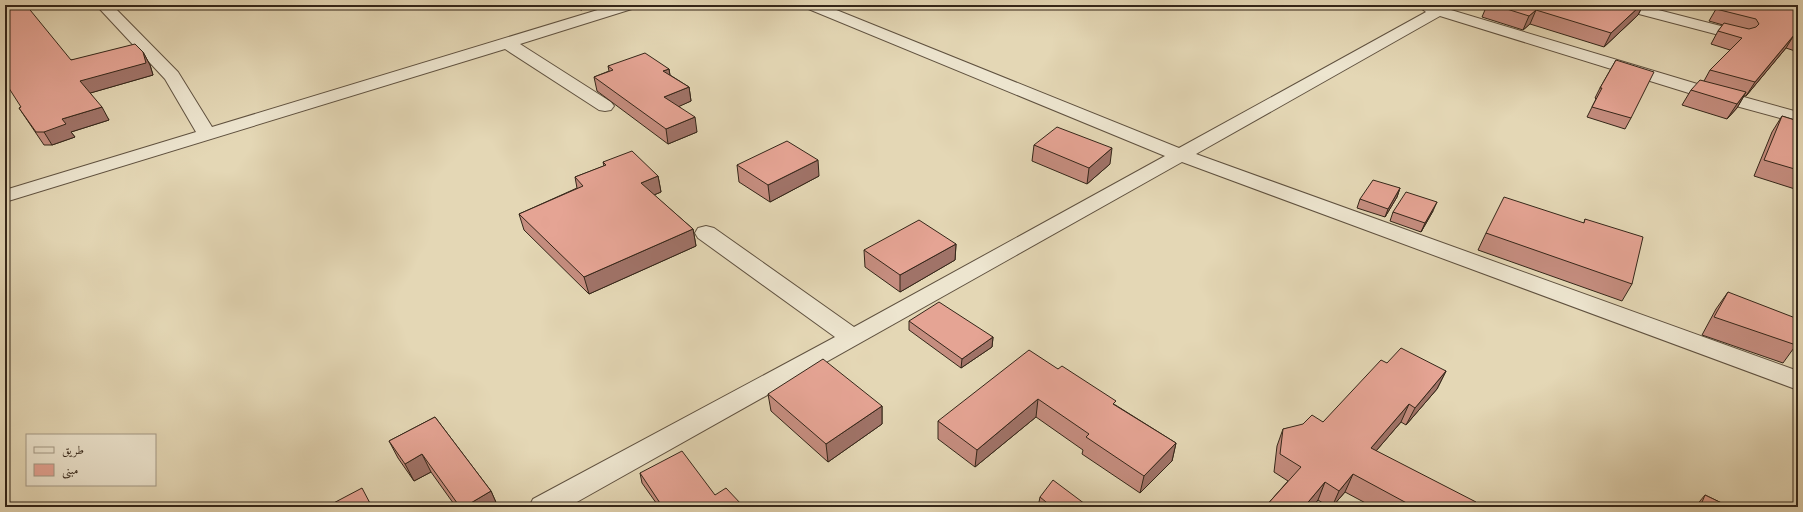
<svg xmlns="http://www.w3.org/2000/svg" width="1803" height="512" font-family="'IM FELL DW Pica',Amiri,serif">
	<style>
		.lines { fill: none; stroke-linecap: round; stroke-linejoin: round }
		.minor-casing { stroke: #605240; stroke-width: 2 }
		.minor { fill: #ede5cf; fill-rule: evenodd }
		.wall { fill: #c58d7f; stroke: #342619 }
		.shaded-wall { fill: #a07368; stroke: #342619 }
		.building { fill: #e5a494; stroke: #342619 }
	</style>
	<rect width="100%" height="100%" fill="#e4d7b5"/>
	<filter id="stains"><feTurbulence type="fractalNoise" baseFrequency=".005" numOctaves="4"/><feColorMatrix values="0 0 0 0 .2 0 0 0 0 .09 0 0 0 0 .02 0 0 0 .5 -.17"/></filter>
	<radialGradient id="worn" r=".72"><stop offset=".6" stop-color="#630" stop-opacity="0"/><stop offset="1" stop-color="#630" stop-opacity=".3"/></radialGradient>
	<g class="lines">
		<defs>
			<g id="minor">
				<polygon points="5,5 37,5 34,8 5,15"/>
				<polygon points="96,5 112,5 178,72 212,127 614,5 638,5 635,8 520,44 611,102 614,106 611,110 605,111 599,110 505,49 5,202 5,190 196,132 165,79"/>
				<polygon points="803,5 824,5 1179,148 1426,12 1421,8 1423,5 1457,5 1451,10 1704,86 1798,112 1798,123 1692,94 1440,16 1196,154 1798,371 1798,390 1182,162 568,507 529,507 533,499 835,337 698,238 695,233 698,228 706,226 714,228 854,327 1165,156 806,8"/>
				<polygon points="1613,5 1639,5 1748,33 1750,36 1748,39 1742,41 1616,8"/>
			</g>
		</defs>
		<use href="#minor" class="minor-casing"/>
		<use href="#minor" class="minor"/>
	</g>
	<g class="wall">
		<polygon points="571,5 594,5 581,10"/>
		<polygon points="1487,5 1643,5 1638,15 1604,47 1530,24 1523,30 1482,17"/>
		<polygon points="1798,5 1798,46 1795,51 1786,48 1746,96 1744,96 1737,108 1727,119 1682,105 1691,90 1704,81 1710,70 1730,50 1711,44 1718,31 1723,25 1709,21 1716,9"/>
		<polygon points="143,52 150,65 153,75 90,93 109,120 71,132 75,137 52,145 44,145 19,108 21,107 71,60"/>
		<polygon points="1616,60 1631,118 1625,129 1587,117 1596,99 1595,98 1600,88"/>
		<polygon points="608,66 669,69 670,75 689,87 691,101 679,106 697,132 668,144 597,91 594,77 609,71"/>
		<polygon points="1782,116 1798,121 1798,190 1754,176 1772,132"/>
		<polygon points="1034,145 1110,164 1087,184 1032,161"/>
		<polygon points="603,162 658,176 661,192 654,195 693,229 696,246 589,294 524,230 519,214 577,188 575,177 604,166"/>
		<polygon points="737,165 819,176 770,202 739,182"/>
		<polygon points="1400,188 1397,197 1385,217 1357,208 1360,199"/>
		<polygon points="1433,211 1421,232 1390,221 1393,212"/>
		<polygon points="1585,219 1632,284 1622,301 1478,250 1486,233 1584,223"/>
		<polygon points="956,244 955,260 900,292 865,267 864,250"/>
		<polygon points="1728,292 1796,345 1783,363 1702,335 1716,309"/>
		<polygon points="909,321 993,337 992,347 961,368 909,330"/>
		<polygon points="1387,363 1446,371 1437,389 1406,425 1401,422 1376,451 1473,507 1373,507 1345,492 1332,507 1329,507 1318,500 1312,507 1265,507 1288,481 1274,472 1277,446 1283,429 1323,422"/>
		<polygon points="1058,369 1176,443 1172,461 1140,493 1082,454 1083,450 1036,417 975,467 938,439 938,421"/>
		<polygon points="768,394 882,406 882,424 828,462 771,411"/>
		<polygon points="435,417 491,491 498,507 456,507 431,472 414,481 398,458 389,441"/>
		<polygon points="640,473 715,495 742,505 742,507 659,507 642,483"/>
		<polygon points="1705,495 1730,507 1695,507"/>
		<polygon points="1040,497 1089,507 1038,507"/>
	</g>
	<g class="shaded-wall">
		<polygon points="579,5 594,5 581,10"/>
		<polygon points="1641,5 1643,5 1638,15 1604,47 1611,33"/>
		<polygon points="1536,10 1530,24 1523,30 1529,16"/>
		<polygon points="1794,35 1786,48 1746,96 1755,82"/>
		<polygon points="143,52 150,65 153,75 87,94 80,81"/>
		<polygon points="669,69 671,83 663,71"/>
		<polygon points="689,87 691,101 667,112 664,97"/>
		<polygon points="1746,92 1737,108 1727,119 1737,104"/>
		<polygon points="102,107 109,120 71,132 75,137 52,145 44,132 62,119"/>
		<polygon points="695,117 697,132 668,144 666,129"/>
		<polygon points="1112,148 1110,164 1087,184 1089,168"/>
		<polygon points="818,160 819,176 770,202 768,185"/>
		<polygon points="658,176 661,192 644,199 641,183"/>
		<polygon points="1400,188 1397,197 1385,217 1388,209"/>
		<polygon points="1437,202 1433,211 1421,232 1425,223"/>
		<polygon points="693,229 696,246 589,294 584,277"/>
		<polygon points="956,244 955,260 900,292 900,275"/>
		<polygon points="993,337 992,347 961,368 962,359"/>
		<polygon points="1446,371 1437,389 1406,425 1415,408"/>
		<polygon points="1038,399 1036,417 975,467 977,450"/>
		<polygon points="1409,404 1401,422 1363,466 1371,448"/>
		<polygon points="882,406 882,424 828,462 826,444"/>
		<polygon points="1176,443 1172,461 1140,493 1144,476"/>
		<polygon points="422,454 431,472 414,481 405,464"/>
		<polygon points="1353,474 1345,492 1332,507 1339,491"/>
		<polygon points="1325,482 1318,500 1312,507 1304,507"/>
		<polygon points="491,491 498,507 464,507"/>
	</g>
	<g class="building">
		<polygon points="5,5 26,5 71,60 135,44 143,52 146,63 80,81 102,107 62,119 66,124 44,132 36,132 19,108 21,107 5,82"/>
		<polygon points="1494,5 1641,5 1611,33 1536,10 1529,16"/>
		<polygon points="1719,5 1798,5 1798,36 1794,35 1755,82 1710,70 1742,38 1718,31 1724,23 1749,29 1756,27 1759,24 1756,19 1716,9"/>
		<polygon points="645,53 669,69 663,71 689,87 664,97 695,117 666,129 594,77 613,70 608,66"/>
		<polygon points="1616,60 1654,72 1631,118 1592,107 1602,88 1600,88"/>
		<polygon points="1700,80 1746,92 1737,104 1691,90"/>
		<polygon points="1782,116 1798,121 1798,170 1764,160"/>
		<polygon points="1057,127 1112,148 1089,168 1034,145"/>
		<polygon points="787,141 818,160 768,185 737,165"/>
		<polygon points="632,151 658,176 641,183 693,229 584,277 519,214 583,186 575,177 606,165 603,162"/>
		<polygon points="1373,180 1400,188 1388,209 1360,199"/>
		<polygon points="1406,192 1437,202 1425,223 1393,212"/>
		<polygon points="1504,197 1584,223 1585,219 1643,237 1632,284 1486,233"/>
		<polygon points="919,220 956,244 900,275 864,250"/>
		<polygon points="1728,292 1798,319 1798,342 1796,345 1714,317"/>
		<polygon points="939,302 993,337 962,359 909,321"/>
		<polygon points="1401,348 1446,371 1415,408 1409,404 1371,448 1476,502 1473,507 1414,507 1353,474 1339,491 1325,482 1304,507 1265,507 1301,467 1280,454 1283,429 1303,424 1312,415 1323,422 1381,360 1387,363"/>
		<polygon points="1029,350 1058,369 1062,366 1116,401 1113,404 1176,443 1144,476 1086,437 1089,434 1038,399 977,450 938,421"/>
		<polygon points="823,359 882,406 826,444 768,394"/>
		<polygon points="435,417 491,491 464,507 460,507 422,454 405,464 389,441"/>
		<polygon points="682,451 715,495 726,488 742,505 739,507 664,507 660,503 640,473"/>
		<polygon points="1053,480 1089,507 1052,507 1040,497"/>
		<polygon points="362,488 372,507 326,507"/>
		<polygon points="1705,495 1730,507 1700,507"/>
	</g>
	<rect width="1803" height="512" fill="none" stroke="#e4d7b5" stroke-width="20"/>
	<rect x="6" y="6" width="1791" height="500" fill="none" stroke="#342619" stroke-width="2"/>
	<rect x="10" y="10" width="1783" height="492" fill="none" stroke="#342619"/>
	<rect x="26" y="434" width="130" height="52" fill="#ede5cf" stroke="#a39986"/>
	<rect x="34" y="447" width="20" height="6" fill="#ede5cf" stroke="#a39986"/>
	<text x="62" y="454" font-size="12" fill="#342619">طريق</text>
	<rect x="34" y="464" width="20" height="12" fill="#e5a494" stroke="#a39986"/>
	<text x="62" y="474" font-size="12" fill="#342619">مبنى</text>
	<rect width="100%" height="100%" filter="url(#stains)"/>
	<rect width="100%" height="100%" fill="url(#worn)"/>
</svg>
